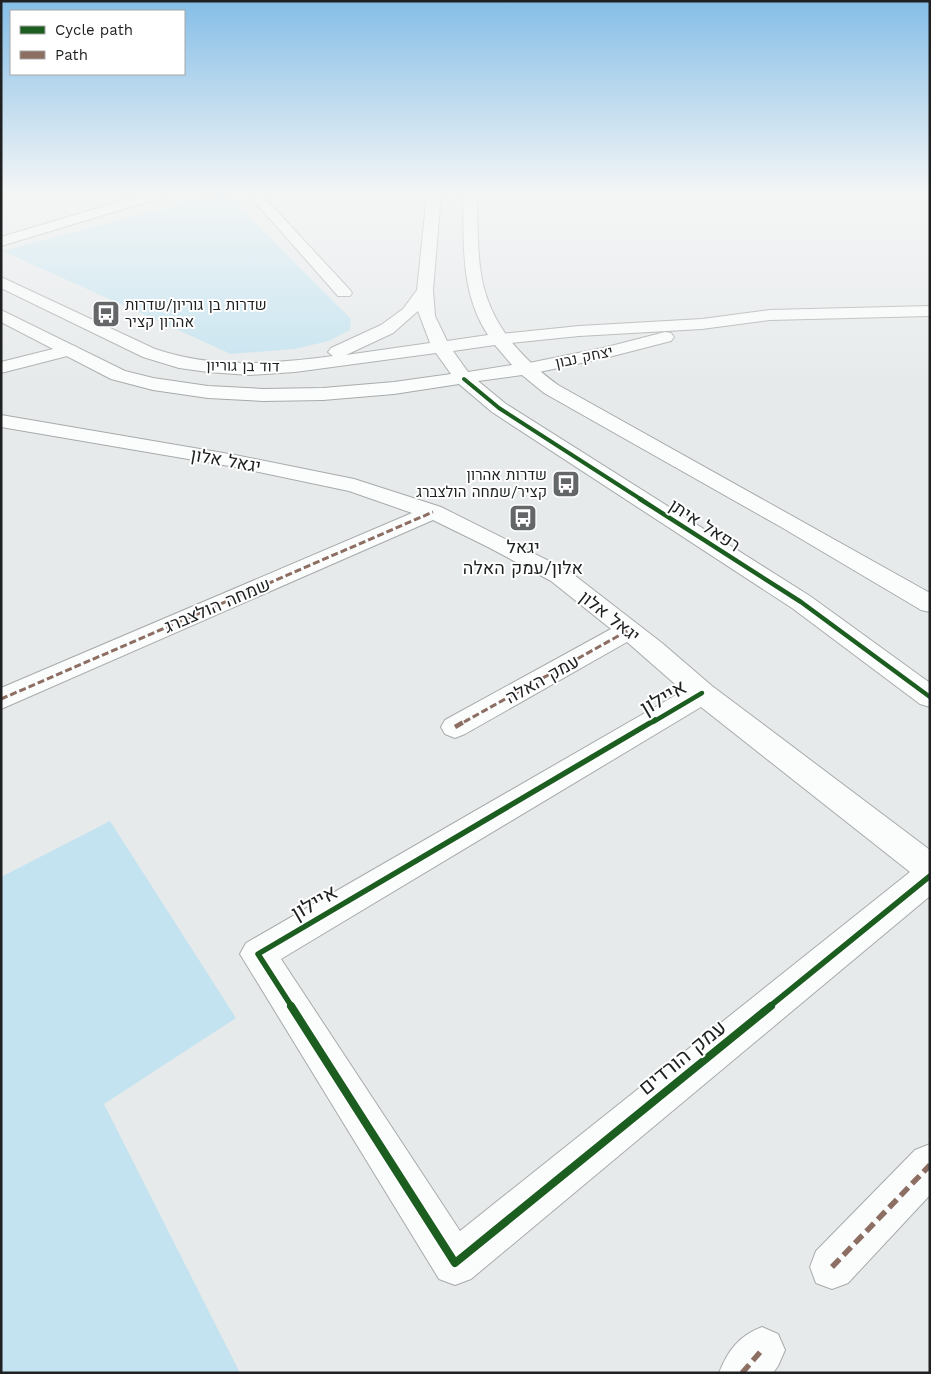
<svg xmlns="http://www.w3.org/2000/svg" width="931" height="1374" font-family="'Work Sans',Heebo,sans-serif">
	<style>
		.green { fill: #c4e3f0 }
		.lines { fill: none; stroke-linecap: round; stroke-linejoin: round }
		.minor-casing { stroke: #a8aaab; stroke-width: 2 }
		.major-casing { stroke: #a8aaab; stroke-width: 2 }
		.minor { fill: #fbfcfc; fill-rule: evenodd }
		.major { fill: #fbfcfc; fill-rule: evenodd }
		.quiet-far2 { stroke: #8d6e63; stroke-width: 3; stroke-dasharray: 7 3; stroke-linecap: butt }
		.quiet-far1 { stroke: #8d6e63; stroke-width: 4.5; stroke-dasharray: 9 4.5; stroke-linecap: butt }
		.quiet { stroke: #8d6e63; stroke-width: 5.5; stroke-dasharray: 11 5.5; stroke-linecap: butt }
		.cycleway-far3-casing { stroke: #fff; stroke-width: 6 }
		.cycleway-far2-casing { stroke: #fff; stroke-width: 8 }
		.cycleway-far1-casing { stroke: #fff; stroke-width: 9 }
		.cycleway-casing { stroke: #fff; stroke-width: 11 }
		.cycleway-far3 { stroke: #1b5e20; stroke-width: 4 }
		.cycleway-far2 { stroke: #1b5e20; stroke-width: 4.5 }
		.cycleway-far1 { stroke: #1b5e20; stroke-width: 5.5 }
		.cycleway { stroke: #1b5e20; stroke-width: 8 }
		.labels { text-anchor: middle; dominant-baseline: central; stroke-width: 4; stroke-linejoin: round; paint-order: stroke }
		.far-poi-label { font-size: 15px; fill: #1e2021; stroke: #fff; text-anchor: start }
		.far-street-label { font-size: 15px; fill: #1e2021; stroke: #fff }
		.street-label { font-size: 18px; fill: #1e2021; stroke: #fff }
		.poi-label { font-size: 18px; fill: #1e2021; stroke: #fff }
		.near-street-label { font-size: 21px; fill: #1e2021; stroke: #fff }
	</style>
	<rect width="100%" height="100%" fill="#e7eaeb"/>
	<g class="green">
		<polygon points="219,194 226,194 351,319 350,330 329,341 294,349 231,354 3,251"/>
		<polygon points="110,821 236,1018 104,1104 240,1373 1,1373 1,877"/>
	</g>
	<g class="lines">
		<defs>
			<g id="minor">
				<polygon points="145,194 165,194 163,197 1,246 1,237"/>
				<polygon points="248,194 261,194 350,290 352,293 350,296 338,296"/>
				<polygon points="930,306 930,316 770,320 702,329 579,336 501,344 495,343 492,339 495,335 501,334 579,326 702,319 770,310"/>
				<polygon points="665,332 671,333 674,337 671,341 605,358 525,375 519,373 516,369 519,365 603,348"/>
				<polygon points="69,345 75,346 78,350 75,354 1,373 1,362"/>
				<path d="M1,415L235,455L354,479L441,507L569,571L662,643L712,686L930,850V896L471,1279L455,1285L439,1279L240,954L246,943L683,691L627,642L465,734L455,738L445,734L441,727L445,720L611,629L551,581L488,547L433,520L1,709V688L412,513L349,491L235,467L1,427ZM701,707L910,872L460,1231L281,959Z"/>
				<polygon points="930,1144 930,1195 848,1283 832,1289 816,1283 810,1267 816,1251 915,1150"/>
				<path d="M762,1327L778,1334L785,1350L778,1366L773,1373H719C728,1350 739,1336 762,1327Z"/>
			</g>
			<path id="major" d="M427,194H441L433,290L435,316L447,341L488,335C460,293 464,243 463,194H476C478,218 477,243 480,267C486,319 517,355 558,385L930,593V612L921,610L781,527L544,393L522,375L478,381L506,404L810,596L930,683V707L920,704L792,608L492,412L459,384L394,394L323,400L263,401L208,398L153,390L111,379L1,322V310L125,371L153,378L208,386L263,389L323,388L394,382L451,374L436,353L295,372L249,375L208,372L179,368L143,357L1,288V277L155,349C214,369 273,364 333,356L328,352L331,348L381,325L403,309L417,290ZM418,311L430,343L346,355L393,333ZM495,345L512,365L468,372L453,351Z"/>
		</defs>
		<use href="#minor" class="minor-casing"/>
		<use href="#major" class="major-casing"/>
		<use href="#minor" class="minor"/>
		<use href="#major" class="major"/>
		<g class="quiet-far2">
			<polyline points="1,699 433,512"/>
			<polyline points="464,722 629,630"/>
		</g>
		<polyline class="quiet-far1" points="455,727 467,720"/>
		<g class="quiet">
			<polyline points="832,1267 930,1165"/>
			<polyline points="742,1373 762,1350"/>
		</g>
		<defs>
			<polyline id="cycleway-far3" points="464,379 499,408 642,500"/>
			<g id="cycleway-far2">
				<polyline points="640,499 801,602 930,697"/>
				<polyline points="653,722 702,693"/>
			</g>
			<g id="cycleway-far1">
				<polyline points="292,1007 258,954 655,720"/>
				<polyline points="769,1007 930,876"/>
			</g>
			<polyline id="cycleway" points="291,1006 455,1263 771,1006"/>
		</defs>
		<use href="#cycleway-far3" class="cycleway-far3-casing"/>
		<use href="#cycleway-far2" class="cycleway-far2-casing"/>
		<use href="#cycleway-far1" class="cycleway-far1-casing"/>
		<use href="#cycleway" class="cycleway-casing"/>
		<use href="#cycleway-far3" class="cycleway-far3"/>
		<use href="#cycleway-far2" class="cycleway-far2"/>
		<use href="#cycleway-far1" class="cycleway-far1"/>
		<use href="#cycleway" class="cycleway"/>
	</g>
	<linearGradient id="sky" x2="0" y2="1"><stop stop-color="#85bee7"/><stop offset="0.5" stop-color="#f4f6f6"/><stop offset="1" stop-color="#f4f6f6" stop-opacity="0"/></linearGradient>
	<rect width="931" height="386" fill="url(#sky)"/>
	<defs>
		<symbol id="bus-square" viewBox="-11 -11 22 22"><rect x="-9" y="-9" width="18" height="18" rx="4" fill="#646768" stroke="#fff"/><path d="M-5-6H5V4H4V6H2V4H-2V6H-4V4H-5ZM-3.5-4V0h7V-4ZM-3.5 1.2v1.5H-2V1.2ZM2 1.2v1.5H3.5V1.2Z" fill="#fff"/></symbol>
	</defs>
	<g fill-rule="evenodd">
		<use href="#bus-square" x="90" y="298" width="32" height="32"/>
		<use href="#bus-square" x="550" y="468" width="32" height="32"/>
		<use href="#bus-square" x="507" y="502" width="32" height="32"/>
	</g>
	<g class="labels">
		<g class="far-poi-label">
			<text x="125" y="305">שדרות בן גוריון/שדרות<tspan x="125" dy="17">אהרון קציר</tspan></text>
			<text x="547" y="475" text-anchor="end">שדרות אהרון<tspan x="547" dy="17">קציר/שמחה הולצברג</tspan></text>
		</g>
		<g class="far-street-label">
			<text transform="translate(584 357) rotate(-12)">יצחק נבון</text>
			<text transform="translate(243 366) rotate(1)">דוד בן גוריון</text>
		</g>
		<g class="street-label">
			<text transform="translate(226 460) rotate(10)">יגאל אלון</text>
			<text transform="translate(705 525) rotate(33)">רפאל איתן</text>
			<text transform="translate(217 605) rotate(-23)">שמחה הולצברג</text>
			<text transform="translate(610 616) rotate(38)">יגאל אלון</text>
			<text transform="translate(542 679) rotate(-29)">עמק האלה</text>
		</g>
		<g class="poi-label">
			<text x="523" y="546">יגאל<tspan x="523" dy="21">אלון/עמק האלה</tspan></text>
		</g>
		<g class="near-street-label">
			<text transform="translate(663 697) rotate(-30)">איילון</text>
			<text transform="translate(314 902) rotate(-30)">איילון</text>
			<text transform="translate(682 1057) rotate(-39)">עמק הורדים</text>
		</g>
	</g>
	<rect width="931" height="1374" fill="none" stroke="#1e2021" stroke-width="5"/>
	<rect x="10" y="10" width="175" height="65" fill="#ffffff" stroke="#a5a6a6"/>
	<rect x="20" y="26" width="25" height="8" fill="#1b5e20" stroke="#a5a6a6"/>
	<text x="55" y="35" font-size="15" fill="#1e2021">Cycle path</text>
	<rect x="20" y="51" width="25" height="8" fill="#8d6e63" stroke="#a5a6a6"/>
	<text x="55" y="60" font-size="15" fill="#1e2021">Path</text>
</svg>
